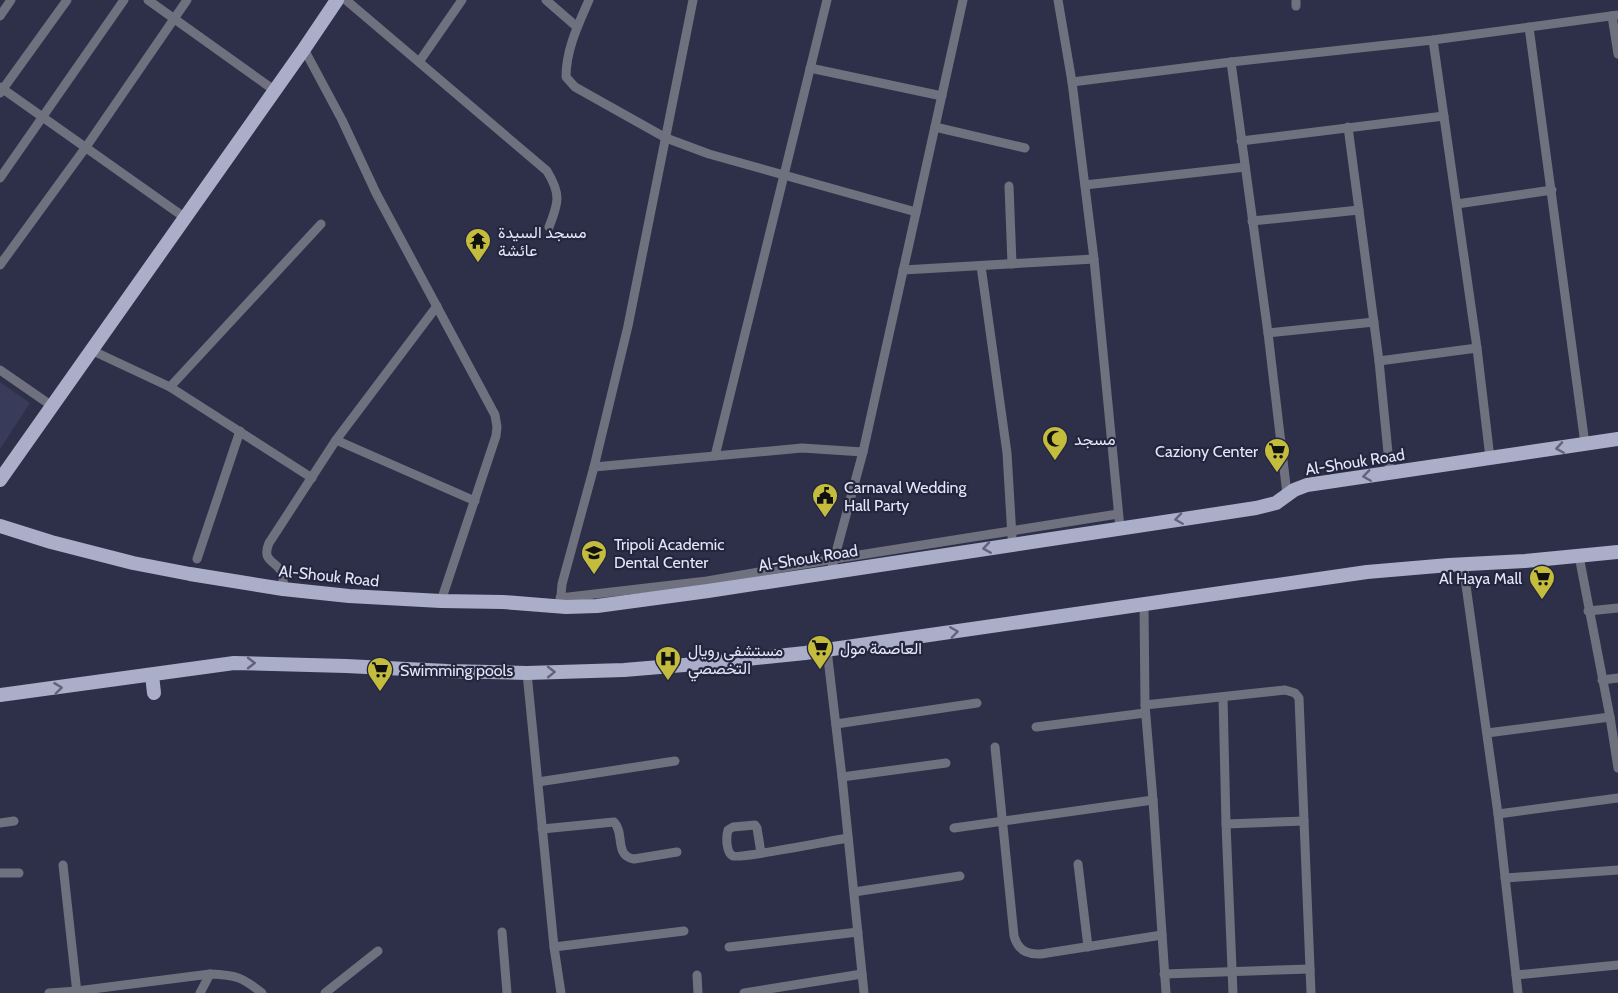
<svg xmlns="http://www.w3.org/2000/svg" width="1618" height="993" font-family="Cabin,Vazirmatn,sans-serif">
	<style>
		.built { fill: #383b59 }
		.lines { fill: none; stroke-linecap: round; stroke-linejoin: round }
		.street { stroke: #6f717e; stroke-width: 9 }
		.primary { stroke: #aaaec9; stroke-width: 14 }
		.oneway { stroke: #60637d }
		.labels { text-anchor: middle; dominant-baseline: central; stroke-width: 4.5; stroke-linejoin: round; paint-order: stroke }
		.poi-label { font-size: 16px; fill: #e5e7f8; stroke: #24263f; text-anchor: start }
		.street-label { font-size: 16px; fill: #e5e7f8; stroke: #24263f }
	</style>
	<rect width="100%" height="100%" fill="#2e304a"/>
	<polygon class="built" points="0,382 30,403 0,449"/>
	<g class="lines">
		<g class="street">
			<polyline points="148,0 274,90"/>
			<path d="M346,0L547,171C561,194 559,202 549,227"/>
			<polyline points="546,0 577,27"/>
			<path d="M589,0C578,25 566,50 566,77L575,87L666,138L709,154L916,212"/>
			<polyline points="1058,0 1072,82 1094,259 1120,528"/>
			<polyline points="1296,0 1296,6"/>
			<polyline points="0,16 11,0"/>
			<polyline points="1612,16 1618,54"/>
			<polyline points="1529,27 1585,444"/>
			<polyline points="1433,40 1477,348 1490,458"/>
			<polyline points="304,49 342,120 376,193 495,415 497,427 496,436 441,601"/>
			<polyline points="419,62 462,0"/>
			<polyline points="1231,62 1268,333 1287,494"/>
			<polyline points="810,68 942,96"/>
			<polyline points="1072,82 1231,62 1433,40 1618,15"/>
			<polyline points="0,87 184,217"/>
			<polyline points="0,93 67,0"/>
			<polyline points="935,127 1025,148"/>
			<polyline points="1348,127 1379,361 1390,473"/>
			<polyline points="1241,141 1444,116"/>
			<polyline points="0,178 124,0"/>
			<polyline points="1085,185 1245,167"/>
			<polyline points="1009,186 1012,264"/>
			<polyline points="1457,204 1552,190"/>
			<polyline points="1252,221 1359,210"/>
			<polyline points="0,265 86,147 187,0"/>
			<polyline points="981,266 1007,453 1012,537"/>
			<polyline points="903,270 1094,259"/>
			<polyline points="1268,333 1374,322"/>
			<polyline points="91,350 170,387 312,478"/>
			<polyline points="1379,361 1477,348"/>
			<polyline points="0,370 52,406"/>
			<polyline points="170,387 321,224"/>
			<polyline points="336,440 475,501"/>
			<polyline points="715,456 827,0"/>
			<polyline points="594,467 802,448 863,452"/>
			<polyline points="1579,556 1610,717 1618,768"/>
			<polyline points="197,559 240,431"/>
			<polyline points="1463,564 1498,814 1518,993"/>
			<polyline points="831,571 863,452 963,0"/>
			<path d="M283,589C283,583 284,578 282,573C276,560 261,562 269,543L336,440L437,306"/>
			<polyline points="560,598 707,581 834,559 1118,514"/>
			<polyline points="1144,603 1145,705 1153,800 1166,993"/>
			<polyline points="560,607 562,584 594,467 628,326 693,0"/>
			<polyline points="1588,611 1618,608"/>
			<polyline points="827,650 842,777 864,993"/>
			<polyline points="527,673 554,947 561,993"/>
			<polyline points="1602,680 1618,678"/>
			<polyline points="1223,697 1226,824 1233,993"/>
			<polyline points="1145,705 1285,690 1295,693 1299,698 1311,993"/>
			<polyline points="836,724 977,703"/>
			<polyline points="1036,727 1145,713"/>
			<polyline points="1487,733 1610,717"/>
			<path d="M995,747L1014,936C1018,950 1027,955 1041,954L1162,935"/>
			<polyline points="842,777 946,763"/>
			<polyline points="538,782 675,761"/>
			<polyline points="1498,814 1618,798"/>
			<polyline points="0,823 14,821"/>
			<polyline points="1226,824 1304,821"/>
			<polyline points="954,828 1153,800"/>
			<path d="M542,829L614,822C625,833 614,856 634,859L677,852"/>
			<path d="M761,853L757,828L755,825L733,827L728,830C726,837 726,853 733,856C739,859 834,840 848,838"/>
			<polyline points="1078,864 1088,947"/>
			<polyline points="63,865 77,993"/>
			<polyline points="0,873 19,873"/>
			<polyline points="1505,878 1618,870"/>
			<polyline points="854,892 960,876"/>
			<polyline points="502,932 507,993"/>
			<polyline points="554,947 684,931"/>
			<polyline points="729,947 858,932"/>
			<polyline points="1164,974 1310,969"/>
			<polyline points="697,975 698,993"/>
			<polyline points="1516,975 1618,965"/>
			<path d="M49,993L77,991L210,974C236,975 242,977 262,993"/>
			<polyline points="200,993 210,974"/>
			<polyline points="325,993 378,951"/>
			<polyline points="744,993 862,974"/>
		</g>
		<g class="primary">
			<polyline points="0,480 304,49 337,0"/>
			<polyline points="0,526 51,542 133,563 190,574 283,589 349,596 441,601 503,602 566,607 597,606 708,591 1256,508 1276,503 1294,490 1307,485 1618,439"/>
			<polyline points="152,675 154,693"/>
			<polyline points="0,695 234,663 346,666 447,671 527,673 624,670 708,663 805,653 1367,572 1449,565 1525,561 1618,552"/>
		</g>
	</g>
	<defs><path id="oneway-chevron" d="M-2-3.5L2.5 0L-2 3.5" fill="none" stroke-width="1.6" stroke-linecap="round" stroke-linejoin="round" transform="scale(1.5)"/></defs>
	<g class="oneway">
		<use href="#oneway-chevron" transform="translate(1560 448) rotate(171)"/>
		<use href="#oneway-chevron" transform="translate(1367 476) rotate(172)"/>
		<use href="#oneway-chevron" transform="translate(1179 519) rotate(172)"/>
		<use href="#oneway-chevron" transform="translate(987 548) rotate(171)"/>
		<use href="#oneway-chevron" transform="translate(954 632) rotate(-8)"/>
		<use href="#oneway-chevron" transform="translate(251 663)"/>
		<use href="#oneway-chevron" transform="translate(551 672) rotate(-1)"/>
		<use href="#oneway-chevron" transform="translate(58 688) rotate(-7)"/>
	</g>
	<defs>
		<symbol id="temple-pin" viewBox="-11 -11 22 30"><path d="M0 17L-7.5 6A9.5 9.5 0 1 1 7.5 6Z" fill="#c4bc3d" stroke="#24263f"/><path d="M0-6L5-2H3V0L6.5 2.5H4V6H1.5V3h-3V6H-4V2.5H-6.5L-3 0V-2H-5Z" fill="#111"/></symbol>
		<symbol id="mosque-pin" viewBox="-11 -11 22 30"><path d="M0 17L-7.5 6A9.5 9.5 0 1 1 7.5 6Z" fill="#c4bc3d" stroke="#24263f"/><path d="M3.5-4.9A6 6 0 1 0 3.5 4.9A5 5 0 1 1 3.5-4.9Z" fill="#111"/></symbol>
		<symbol id="supermarket-pin" viewBox="-11 -11 22 30"><path d="M0 17L-7.5 6A9.5 9.5 0 1 1 7.5 6Z" fill="#c4bc3d" stroke="#24263f"/><path d="M-6-5.5h2.5l.6 2H6L4.5 2H-2.5L-4.4-4H-6ZM-1.5 3.2a1.3 1.3 0 1 0 .1 0ZM3 3.2a1.3 1.3 0 1 0 .1 0Z" fill="#111"/></symbol>
		<symbol id="civic-pin" viewBox="-11 -11 22 30"><path d="M0 17L-7.5 6A9.5 9.5 0 1 1 7.5 6Z" fill="#c4bc3d" stroke="#24263f"/><path d="M-.6-6.5H3V-4.5H.6V-3L4-1V1h2V6H-6V1h2V-1L-.6-3ZM-1.2 2.5V6h2.4V2.5Z" fill="#111"/></symbol>
		<symbol id="university-pin" viewBox="-11 -11 22 30"><path d="M0 17L-7.5 6A9.5 9.5 0 1 1 7.5 6Z" fill="#c4bc3d" stroke="#24263f"/><path d="M0-5L7-2L0 1L-7-2ZM-4 1L0 2.5L4 1V4Q0 6-4 4Z" fill="#111"/></symbol>
		<symbol id="hospital-pin" viewBox="-11 -11 22 30"><path d="M0 17L-7.5 6A9.5 9.5 0 1 1 7.5 6Z" fill="#c4bc3d" stroke="#24263f"/><path d="M-5-5h3v3.5h4V-5h3V5h-3V1.5h-4V5h-3Z" fill="#111"/></symbol>
	</defs>
	<g fill-rule="evenodd">
		<use href="#temple-pin" x="463" y="226" width="30" height="40"/>
		<use href="#mosque-pin" x="1040" y="424" width="30" height="40"/>
		<use href="#supermarket-pin" x="1262" y="436" width="30" height="40"/>
		<use href="#civic-pin" x="810" y="481" width="30" height="40"/>
		<use href="#university-pin" x="579" y="538" width="30" height="40"/>
		<use href="#supermarket-pin" x="1527" y="563" width="30" height="40"/>
		<use href="#supermarket-pin" x="805" y="633" width="30" height="40"/>
		<use href="#hospital-pin" x="653" y="644" width="30" height="40"/>
		<use href="#supermarket-pin" x="365" y="655" width="30" height="40"/>
	</g>
	<g class="labels">
		<g class="poi-label">
			<text x="498" y="232">مسجد السيدة<tspan x="498" dy="18">عائشة</tspan></text>
			<text x="1074" y="439">مسجد</text>
			<text x="1258" y="451" text-anchor="end">Caziony Center</text>
			<text x="844" y="487">Carnaval Wedding<tspan x="844" dy="18">Hall Party</tspan></text>
			<text x="614" y="544">Tripoli Academic<tspan x="614" dy="18">Dental Center</tspan></text>
			<text x="1522" y="578" text-anchor="end">Al Haya Mall</text>
			<text x="840" y="648">العاصمة مول</text>
			<text x="688" y="650">مستشفى رويال<tspan x="688" dy="18">التخصصي</tspan></text>
			<text x="400" y="670">Swimming pools</text>
		</g>
		<g class="street-label">
			<text transform="translate(1355 462) rotate(-9)">Al-Shouk Road</text>
			<text transform="translate(808 558) rotate(-9)">Al-Shouk Road</text>
			<text transform="translate(329 576) rotate(6)">Al-Shouk Road</text>
		</g>
	</g>
</svg>
